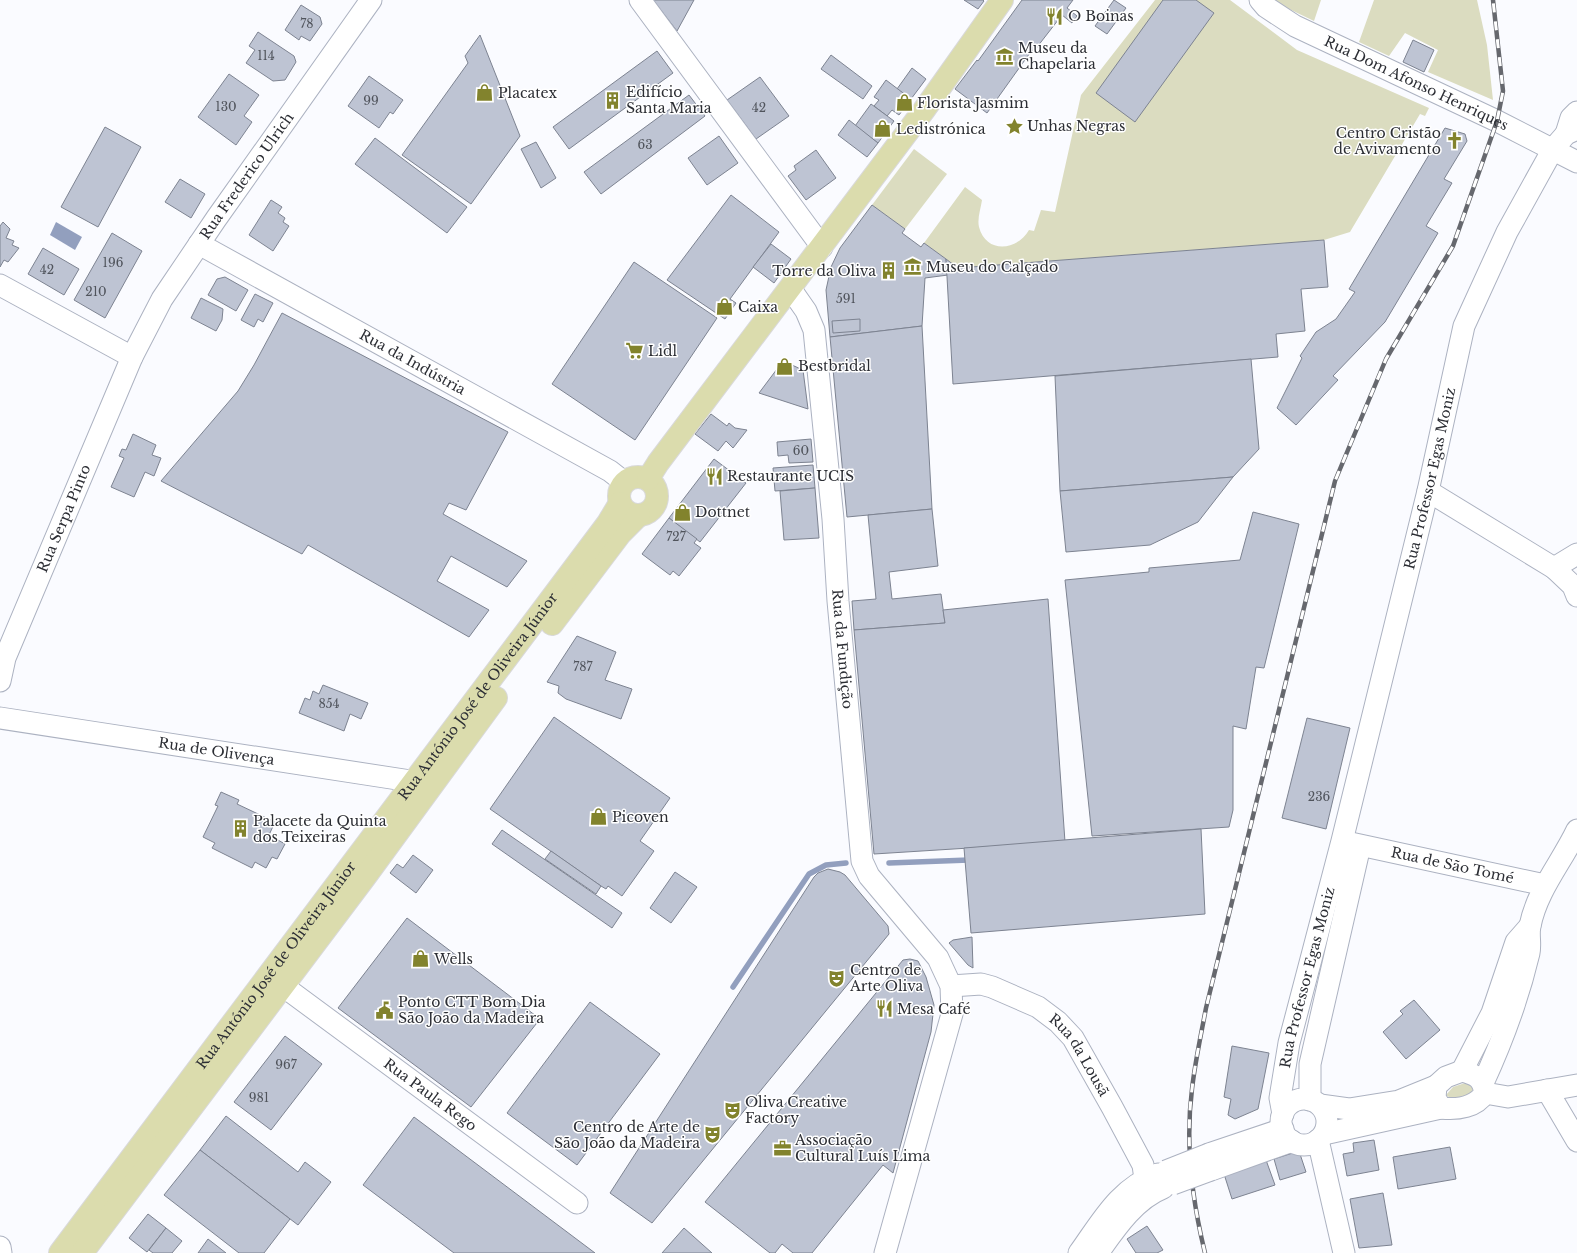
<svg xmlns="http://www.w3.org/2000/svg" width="1577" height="1253" font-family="'Libre Baskerville',serif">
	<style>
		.green { fill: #dbdcc0 }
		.water { fill: #929fbe }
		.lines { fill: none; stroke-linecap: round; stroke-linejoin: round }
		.stream { stroke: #929fbe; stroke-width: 5.5 }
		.building { fill: #bec4d3; stroke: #7d8391 }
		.minor-casing { stroke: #acb2c1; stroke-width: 23 }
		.major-casing { stroke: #d9d9da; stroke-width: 24 }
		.minor { stroke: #fff; stroke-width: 21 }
		.major { stroke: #dbdcad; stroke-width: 22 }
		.rail-casing { stroke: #66686e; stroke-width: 4.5 }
		.rail { stroke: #fff; stroke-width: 3; stroke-dasharray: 9; stroke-linecap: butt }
		.minor-bridge-casing { stroke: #acb2c1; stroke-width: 23; stroke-linecap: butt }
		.minor-bridge { stroke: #fff; stroke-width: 21 }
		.labels { text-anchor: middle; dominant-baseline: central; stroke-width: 3; stroke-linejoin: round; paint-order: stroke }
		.number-label { font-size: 12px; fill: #50545c }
		.poi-label { font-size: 14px; fill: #2c2e34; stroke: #fff; text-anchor: start }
		.street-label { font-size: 14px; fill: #2c2e34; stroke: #fff }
	</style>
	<rect width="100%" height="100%" fill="#fafbff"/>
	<g class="green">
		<path d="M1155,0H1230L1297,50L1429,108L1425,116L1420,114L1350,232L1324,240L958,268L924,243L965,187L982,200C981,208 977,218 979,227C986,254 1017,251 1029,230L1034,231L1041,210L1055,212L1081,95Z"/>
		<polygon points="1274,0 1321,0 1314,21 1287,8"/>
		<polygon points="1374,0 1477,0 1487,45 1493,100 1428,72 1438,50 1405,33 1389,56 1359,42"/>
		<polygon points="914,149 947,174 905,229 872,205"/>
		<polygon points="1465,1083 1469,1084 1473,1089 1469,1096 1453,1100 1446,1095 1453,1087"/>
	</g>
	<polygon class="water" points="56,222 82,237 75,250 50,235"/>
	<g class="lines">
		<g class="stream">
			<polyline points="889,863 969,860"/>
			<polyline points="733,987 809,874 826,865 846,863"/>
		</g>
	</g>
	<g class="building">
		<polygon points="653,0 694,0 677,31"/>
		<polygon points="964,0 983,0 984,1 978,9"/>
		<polygon points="1022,0 1073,0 1067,8 1077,16 1072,23 1062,15 1034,51 1032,50 987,113 955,89 977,60 978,61"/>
		<polygon points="1114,0 1126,8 1107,34 1095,26"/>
		<polygon points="1163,0 1196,0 1214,13 1135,122 1096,93"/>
		<polygon points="301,5 320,17 322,24 310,41 301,36 299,40 285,30"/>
		<polygon points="258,32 294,56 296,62 285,80 273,81 246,63 255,50 249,46"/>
		<polygon points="480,35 520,136 471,204 402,155 468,63 465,56"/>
		<polygon points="1413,40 1434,50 1424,72 1403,62"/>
		<polygon points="657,51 673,73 569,149 553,127"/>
		<polygon points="831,55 872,86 863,99 821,69"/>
		<polygon points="912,68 926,79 911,99 897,89"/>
		<polygon points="229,74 259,95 244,116 252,122 236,145 198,117"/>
		<polygon points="369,76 403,100 393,114 390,112 379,128 348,106"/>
		<polygon points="760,77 789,116 756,139 727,100"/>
		<polygon points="886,80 911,99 899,115 892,110 887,116 874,106 879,100 874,97"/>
		<polygon points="689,95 705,116 601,194 584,172"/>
		<polygon points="871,104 894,121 878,143 855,126"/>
		<polygon points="849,120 878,143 867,157 838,135"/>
		<polygon points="105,127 141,147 98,227 61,207"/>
		<polygon points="1445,128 1465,134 1467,141 1444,179 1452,183 1426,226 1438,233 1385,322 1333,376 1338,380 1296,425 1277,408 1302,358 1300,356 1316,332 1336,319 1355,292 1349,289"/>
		<polygon points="719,136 738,163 707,185 688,158"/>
		<polygon points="375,138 467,207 447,233 355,164"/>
		<polygon points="536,142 556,178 541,188 521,149"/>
		<polygon points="816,150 836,178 806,200 788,176 796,170 794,166"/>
		<polygon points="180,179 205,194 191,218 165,202"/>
		<polygon points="731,195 779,232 730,299 736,303 725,319 667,280"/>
		<polygon points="271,200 282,207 278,213 285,218 283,222 289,226 273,251 249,235"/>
		<polygon points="872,205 905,229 902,233 921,247 924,243 946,259 948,275 925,278 922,326 830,337 826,290 831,267 840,248"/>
		<polygon points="3,222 10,229 6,238 14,241 12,245 19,248 8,262 4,260 0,267 0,226"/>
		<polygon points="112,233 142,251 105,318 74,300"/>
		<polygon points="1324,240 1328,287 1301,289 1305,331 1276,334 1278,357 953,384 946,259 958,268"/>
		<polygon points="771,244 791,259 774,283 753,267"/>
		<polygon points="43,248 79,269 64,295 28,274"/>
		<polygon points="634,262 717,318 635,440 552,384"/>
		<polygon points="225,277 248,290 236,311 208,295 217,279"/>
		<polygon points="255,294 273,303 263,322 258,319 254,327 241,320"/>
		<polygon points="201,298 223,309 222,320 216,331 191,318"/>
		<polygon points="282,313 508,432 466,510 449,503 443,514 527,561 507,587 451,556 437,581 489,610 469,637 308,545 302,554 161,481 238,391 254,365"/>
		<polygon points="860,319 860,331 833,333 832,321"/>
		<polygon points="922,326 932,509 847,517 830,337"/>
		<polygon points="1251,359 1259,449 1233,477 1060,491 1055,376"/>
		<polygon points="783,361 803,370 808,409 759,393"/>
		<polygon points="711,414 727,426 729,423 735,428 747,430 733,448 726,441 718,451 695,434"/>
		<polygon points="133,434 156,445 152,455 161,458 154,476 145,472 134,497 111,487 124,458 119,456 122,449 126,450"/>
		<polygon points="811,439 813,462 789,463 788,455 778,456 777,442"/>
		<polygon points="714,459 746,483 700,542 669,518"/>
		<polygon points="813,465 815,488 775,491 773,468"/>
		<polygon points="1233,477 1198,522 1150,545 1066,552 1060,491"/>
		<polygon points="815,488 819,538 784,540 780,491"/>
		<polygon points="932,509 938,566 889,572 892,599 941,594 945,623 854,630 852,601 876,599 868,515"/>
		<polygon points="1253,512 1299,524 1264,668 1256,667 1246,729 1233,726 1233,810 1229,827 1092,836 1065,580 1149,572 1149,568 1240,560"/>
		<polygon points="669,518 697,539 694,543 701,548 679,576 673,571 670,575 642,554"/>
		<polygon points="1048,599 1065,842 874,854 854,630 945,623 943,610"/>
		<polygon points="577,636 616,652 605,680 632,689 621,719 566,699 558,693 559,686 547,682"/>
		<polygon points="323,685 368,703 361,719 350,714 344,731 299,713 305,698 310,700 313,691 319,694"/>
		<polygon points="554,717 670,798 640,841 654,851 622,896 608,886 606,889 601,886 490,809"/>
		<polygon points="1307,718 1350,728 1326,829 1282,818"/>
		<polygon points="221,792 239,800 237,804 275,822 269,835 285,844 277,859 272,857 266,868 255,862 252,868 212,848 215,843 203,837 218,806 215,805"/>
		<polygon points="1201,829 1205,914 971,933 964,848"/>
		<polygon points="502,830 622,913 612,928 492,844"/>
		<polygon points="551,851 601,886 596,894 545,859"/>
		<polygon points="413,855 433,870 416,893 390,873 397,864 403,868"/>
		<polygon points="828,869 840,872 845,875 888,926 889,934 652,1223 610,1193 814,877 818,873"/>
		<polygon points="675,872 697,887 671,923 650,908"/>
		<polygon points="407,918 540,1019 471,1107 338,1008"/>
		<polygon points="972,937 973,968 968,965 949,943 953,940"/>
		<polygon points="910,959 918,961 926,977 934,1005 931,1032 893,1173 883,1165 812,1253 793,1253 782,1244 775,1253 770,1253 705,1202 903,960"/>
		<polygon points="1414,1000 1440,1030 1406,1059 1383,1032 1403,1014 1400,1011"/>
		<polygon points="590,1002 660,1054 577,1165 507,1113"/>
		<polygon points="285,1036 322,1064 271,1130 234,1102"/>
		<polygon points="1232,1046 1269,1053 1258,1109 1235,1119 1228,1115 1231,1099 1224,1097"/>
		<polygon points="226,1116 298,1172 305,1162 331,1182 298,1225 200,1150"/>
		<polygon points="414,1117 595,1253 454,1253 363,1185"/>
		<polygon points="1374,1140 1379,1170 1347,1176 1343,1154 1354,1152 1353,1143"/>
		<polygon points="1450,1147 1456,1179 1398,1189 1393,1157"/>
		<polygon points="200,1150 290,1219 264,1253 239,1253 164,1195"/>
		<polygon points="1299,1151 1306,1172 1280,1180 1274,1159"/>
		<polygon points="1266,1160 1275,1185 1232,1199 1224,1174"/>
		<polygon points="1383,1193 1392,1245 1359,1248 1350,1199"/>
		<polygon points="148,1214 166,1228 147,1252 129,1238"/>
		<polygon points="1147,1226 1163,1250 1157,1253 1136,1253 1127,1239"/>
		<polygon points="166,1228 182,1241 172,1253 153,1253 149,1250"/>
		<polygon points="684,1228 712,1253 662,1253"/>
		<polygon points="208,1239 226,1253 198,1253"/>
	</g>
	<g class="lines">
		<defs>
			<g id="minor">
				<polyline points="640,0 822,247"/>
				<path id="s1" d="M1260,0L1266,7L1295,26L1497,121L1577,162"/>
				<polyline points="1566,134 1571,118 1577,112"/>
				<path id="s2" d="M199,244L610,471L624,482"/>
				<polyline points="0,285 132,357"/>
				<path id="s3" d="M790,288L806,311L814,330L833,519L838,601L862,861L869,876L938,958L951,986L952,1014L885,1253"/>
				<polyline points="1428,491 1554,568 1573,586 1577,596"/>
				<polyline points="1554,568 1577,554"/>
				<path id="s4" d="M0,681L5,658L132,357L162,299L216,219L371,0"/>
				<path id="s5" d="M0,718L430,784"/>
				<path id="s6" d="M1346,842L1545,885"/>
				<path id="s7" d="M283,986L577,1203"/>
				<path id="s8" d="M951,986L981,984L992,987L1038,1007L1058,1022L1073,1038L1112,1107L1143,1165L1145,1179L1151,1193"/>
				<polyline points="1462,1071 1492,1013 1516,942 1530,926"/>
				<path d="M1462,1071C1476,1075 1482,1077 1485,1093C1476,1107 1458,1110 1441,1108L1435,1098L1436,1086L1446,1077Z"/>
				<path d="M1483,1083C1501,1044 1519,995 1529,953C1531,944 1528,935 1530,926C1537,890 1562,862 1577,830"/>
				<polyline points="1547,1090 1577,1141"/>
				<polyline points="1485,1093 1508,1097 1577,1085"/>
				<circle cx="1304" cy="1122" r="23"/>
				<polyline points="1310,1100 1310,1064 1360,846"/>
				<polyline points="1320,1105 1349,1109 1399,1101 1436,1086"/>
				<path id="s9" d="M1283,1114L1280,1098L1289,1043L1342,841L1428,491L1464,326L1507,232L1553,149L1566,134L1577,129"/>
				<polyline points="1324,1134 1441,1108"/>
				<polyline points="1318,1140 1344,1253"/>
				<polyline points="1209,1154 1283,1129"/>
				<polyline points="1211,1170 1292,1141"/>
				<polyline points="0,1247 1,1253"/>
				<path d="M1079,1253C1102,1221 1119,1188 1158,1174"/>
				<path d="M1098,1253C1115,1229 1135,1199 1163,1188"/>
			</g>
			<g id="major">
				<circle cx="638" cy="496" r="19"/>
				<polyline points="648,479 658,463 924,110 1002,0"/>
				<polyline points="552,624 620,534 639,515"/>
				<path id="s10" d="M60,1253L608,523L620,503"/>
				<polyline points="82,1253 365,877 496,698"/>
			</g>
		</defs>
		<use href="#minor" class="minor-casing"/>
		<use href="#major" class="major-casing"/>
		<use href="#minor" class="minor"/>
		<use href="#major" class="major"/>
		<defs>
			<path id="rail" d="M1205,1253C1192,1200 1185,1144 1192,1089C1195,1062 1201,1035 1206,1008L1335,481L1386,359L1453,246L1497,121L1503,91L1493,0"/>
		</defs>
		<use href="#rail" class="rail-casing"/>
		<use href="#rail" class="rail"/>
		<defs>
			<g id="minor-bridge">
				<polyline points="1166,1171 1209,1154"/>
				<polyline points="1173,1184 1211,1170"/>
			</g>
		</defs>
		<use href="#minor-bridge" class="minor-bridge-casing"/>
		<use href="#minor-bridge" class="minor-bridge"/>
	</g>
	<defs>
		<symbol id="restaurant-bare" viewBox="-9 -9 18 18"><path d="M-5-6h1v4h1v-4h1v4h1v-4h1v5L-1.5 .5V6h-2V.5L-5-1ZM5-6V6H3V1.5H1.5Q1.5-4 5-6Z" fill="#82832d" stroke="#fff" stroke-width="2.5" paint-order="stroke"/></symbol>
		<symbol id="museum-bare" viewBox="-9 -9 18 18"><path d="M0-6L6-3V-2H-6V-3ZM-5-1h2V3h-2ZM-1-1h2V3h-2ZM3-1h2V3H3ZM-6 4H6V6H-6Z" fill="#82832d" stroke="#fff" stroke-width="2.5" paint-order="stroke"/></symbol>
		<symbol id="shop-bare" viewBox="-9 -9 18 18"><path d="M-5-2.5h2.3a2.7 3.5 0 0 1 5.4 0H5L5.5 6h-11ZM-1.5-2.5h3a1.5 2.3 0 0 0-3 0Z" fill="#82832d" stroke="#fff" stroke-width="2.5" paint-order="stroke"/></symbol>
		<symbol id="building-bare" viewBox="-9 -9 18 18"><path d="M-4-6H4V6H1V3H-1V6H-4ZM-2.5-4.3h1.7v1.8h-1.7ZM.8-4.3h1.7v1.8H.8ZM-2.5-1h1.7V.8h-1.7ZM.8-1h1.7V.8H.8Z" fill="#82832d" stroke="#fff" stroke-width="2.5" paint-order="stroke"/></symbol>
		<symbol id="sight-bare" viewBox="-9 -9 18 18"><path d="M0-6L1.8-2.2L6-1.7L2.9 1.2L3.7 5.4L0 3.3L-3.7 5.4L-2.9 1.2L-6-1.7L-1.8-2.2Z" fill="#82832d" stroke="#fff" stroke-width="2.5" paint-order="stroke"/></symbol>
		<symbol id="church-bare" viewBox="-9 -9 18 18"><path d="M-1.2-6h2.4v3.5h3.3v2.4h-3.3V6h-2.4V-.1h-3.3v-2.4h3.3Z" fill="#82832d" stroke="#fff" stroke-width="2.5" paint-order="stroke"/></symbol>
		<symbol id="supermarket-bare" viewBox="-9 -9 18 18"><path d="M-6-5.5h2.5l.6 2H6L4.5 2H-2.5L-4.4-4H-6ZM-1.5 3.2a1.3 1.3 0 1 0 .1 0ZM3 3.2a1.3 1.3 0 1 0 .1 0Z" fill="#82832d" stroke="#fff" stroke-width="2.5" paint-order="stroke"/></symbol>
		<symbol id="theatre-bare" viewBox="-9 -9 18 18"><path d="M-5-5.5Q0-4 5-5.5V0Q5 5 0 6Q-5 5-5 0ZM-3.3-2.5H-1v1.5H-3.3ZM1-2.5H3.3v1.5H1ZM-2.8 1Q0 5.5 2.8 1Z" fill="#82832d" stroke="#fff" stroke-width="2.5" paint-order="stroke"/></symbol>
		<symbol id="civic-bare" viewBox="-9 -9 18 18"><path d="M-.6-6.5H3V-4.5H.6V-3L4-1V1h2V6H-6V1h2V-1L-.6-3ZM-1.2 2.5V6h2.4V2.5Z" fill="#82832d" stroke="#fff" stroke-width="2.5" paint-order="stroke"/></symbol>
		<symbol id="office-bare" viewBox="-9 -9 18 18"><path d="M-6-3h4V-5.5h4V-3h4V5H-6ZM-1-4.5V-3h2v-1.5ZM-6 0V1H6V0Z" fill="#82832d" stroke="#fff" stroke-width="2.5" paint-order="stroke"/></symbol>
	</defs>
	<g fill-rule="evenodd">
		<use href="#restaurant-bare" x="1042" y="4" width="25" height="25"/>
		<use href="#museum-bare" x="992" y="44" width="25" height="25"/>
		<use href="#shop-bare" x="472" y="80" width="25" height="25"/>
		<use href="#building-bare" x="600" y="88" width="25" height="25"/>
		<use href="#shop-bare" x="892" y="90" width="25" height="25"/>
		<use href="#sight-bare" x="1002" y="114" width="25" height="25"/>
		<use href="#shop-bare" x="870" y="116" width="25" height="25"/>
		<use href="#church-bare" x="1442" y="128" width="25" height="25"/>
		<use href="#museum-bare" x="900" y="254" width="25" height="25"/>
		<use href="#building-bare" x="876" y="258" width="25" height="25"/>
		<use href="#shop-bare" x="712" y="294" width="25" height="25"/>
		<use href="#supermarket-bare" x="622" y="338" width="25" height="25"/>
		<use href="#shop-bare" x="772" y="354" width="25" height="25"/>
		<use href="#restaurant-bare" x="702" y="464" width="25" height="25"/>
		<use href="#shop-bare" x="670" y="500" width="25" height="25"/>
		<use href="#shop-bare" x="586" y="804" width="25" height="25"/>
		<use href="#building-bare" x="228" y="816" width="25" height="25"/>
		<use href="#shop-bare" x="408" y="946" width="25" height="25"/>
		<use href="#theatre-bare" x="824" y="966" width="25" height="25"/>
		<use href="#restaurant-bare" x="872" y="996" width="25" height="25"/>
		<use href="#civic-bare" x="372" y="998" width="25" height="25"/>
		<use href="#theatre-bare" x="720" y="1098" width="25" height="25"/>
		<use href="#theatre-bare" x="700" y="1122" width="25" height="25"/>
		<use href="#office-bare" x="770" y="1136" width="25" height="25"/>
	</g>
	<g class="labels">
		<g class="number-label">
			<text x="307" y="23">78</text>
			<text x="266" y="55">114</text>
			<text x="371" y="100">99</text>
			<text x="226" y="106">130</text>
			<text x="759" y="107">42</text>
			<text x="645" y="144">63</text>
			<text x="113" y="262">196</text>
			<text x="47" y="269">42</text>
			<text x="96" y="291">210</text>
			<text x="846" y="298">591</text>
			<text x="801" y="450">60</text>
			<text x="676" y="536">727</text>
			<text x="583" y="666">787</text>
			<text x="329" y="703">854</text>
			<text x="1319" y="796">236</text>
			<text x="286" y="1064">967</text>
			<text x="259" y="1097">981</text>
		</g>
		<g class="poi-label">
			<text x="1068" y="16">O Boinas</text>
			<text x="1018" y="48">Museu da<tspan x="1018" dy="16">Chapelaria</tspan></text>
			<text x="626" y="92">Edifício<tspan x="626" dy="16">Santa Maria</tspan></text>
			<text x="498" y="93">Placatex</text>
			<text x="917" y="103">Florista Jasmim</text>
			<text x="1027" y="126">Unhas Negras</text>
			<text x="896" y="129">Ledistrónica</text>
			<text x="1441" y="133" text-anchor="end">Centro Cristão<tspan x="1441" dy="16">de Avivamento</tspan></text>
			<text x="926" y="267">Museu do Calçado</text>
			<text x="876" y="271" text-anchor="end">Torre da Oliva</text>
			<text x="738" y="307">Caixa</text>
			<text x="648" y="351">Lidl</text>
			<text x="798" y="366">Bestbridal</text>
			<text x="727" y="476">Restaurante UCIS</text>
			<text x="695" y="512">Dottnet</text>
			<text x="612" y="817">Picoven</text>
			<text x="253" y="821">Palacete da Quinta<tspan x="253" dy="16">dos Teixeiras</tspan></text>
			<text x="434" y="959">Wells</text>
			<text x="850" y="970">Centro de<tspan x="850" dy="16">Arte Oliva</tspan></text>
			<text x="398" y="1002">Ponto CTT Bom Dia<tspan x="398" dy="16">São João da Madeira</tspan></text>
			<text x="897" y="1009">Mesa Café</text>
			<text x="745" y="1102">Oliva Creative<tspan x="745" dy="16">Factory</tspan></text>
			<text x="700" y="1127" text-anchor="end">Centro de Arte de<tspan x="700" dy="16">São João da Madeira</tspan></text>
			<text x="795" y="1140">Associação<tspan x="795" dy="16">Cultural Luís Lima</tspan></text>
		</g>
		<g class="street-label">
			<text stroke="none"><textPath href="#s1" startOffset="178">Rua Dom Afonso Henriques</textPath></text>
			<text stroke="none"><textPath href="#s4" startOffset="565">Rua Frederico Ulrich</textPath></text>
			<text stroke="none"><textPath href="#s2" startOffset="244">Rua da Indústria</textPath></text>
			<text stroke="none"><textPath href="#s9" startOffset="654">Rua Professor Egas Moniz</textPath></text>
			<text stroke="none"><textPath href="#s4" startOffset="175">Rua Serpa Pinto</textPath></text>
			<text stroke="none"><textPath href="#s3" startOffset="369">Rua da Fundição</textPath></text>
			<text stroke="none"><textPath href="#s10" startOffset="696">Rua António José de Oliveira Júnior</textPath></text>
			<text stroke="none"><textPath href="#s5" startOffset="219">Rua de Olivença</textPath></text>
			<text stroke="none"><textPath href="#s6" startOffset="109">Rua de São Tomé</textPath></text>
			<text stroke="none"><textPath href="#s10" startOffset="360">Rua António José de Oliveira Júnior</textPath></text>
			<text stroke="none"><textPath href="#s9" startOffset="140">Rua Professor Egas Moniz</textPath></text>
			<text stroke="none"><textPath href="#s8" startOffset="156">Rua da Lousã</textPath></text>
			<text stroke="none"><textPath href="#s7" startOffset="183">Rua Paula Rego</textPath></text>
		</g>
	</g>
</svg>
